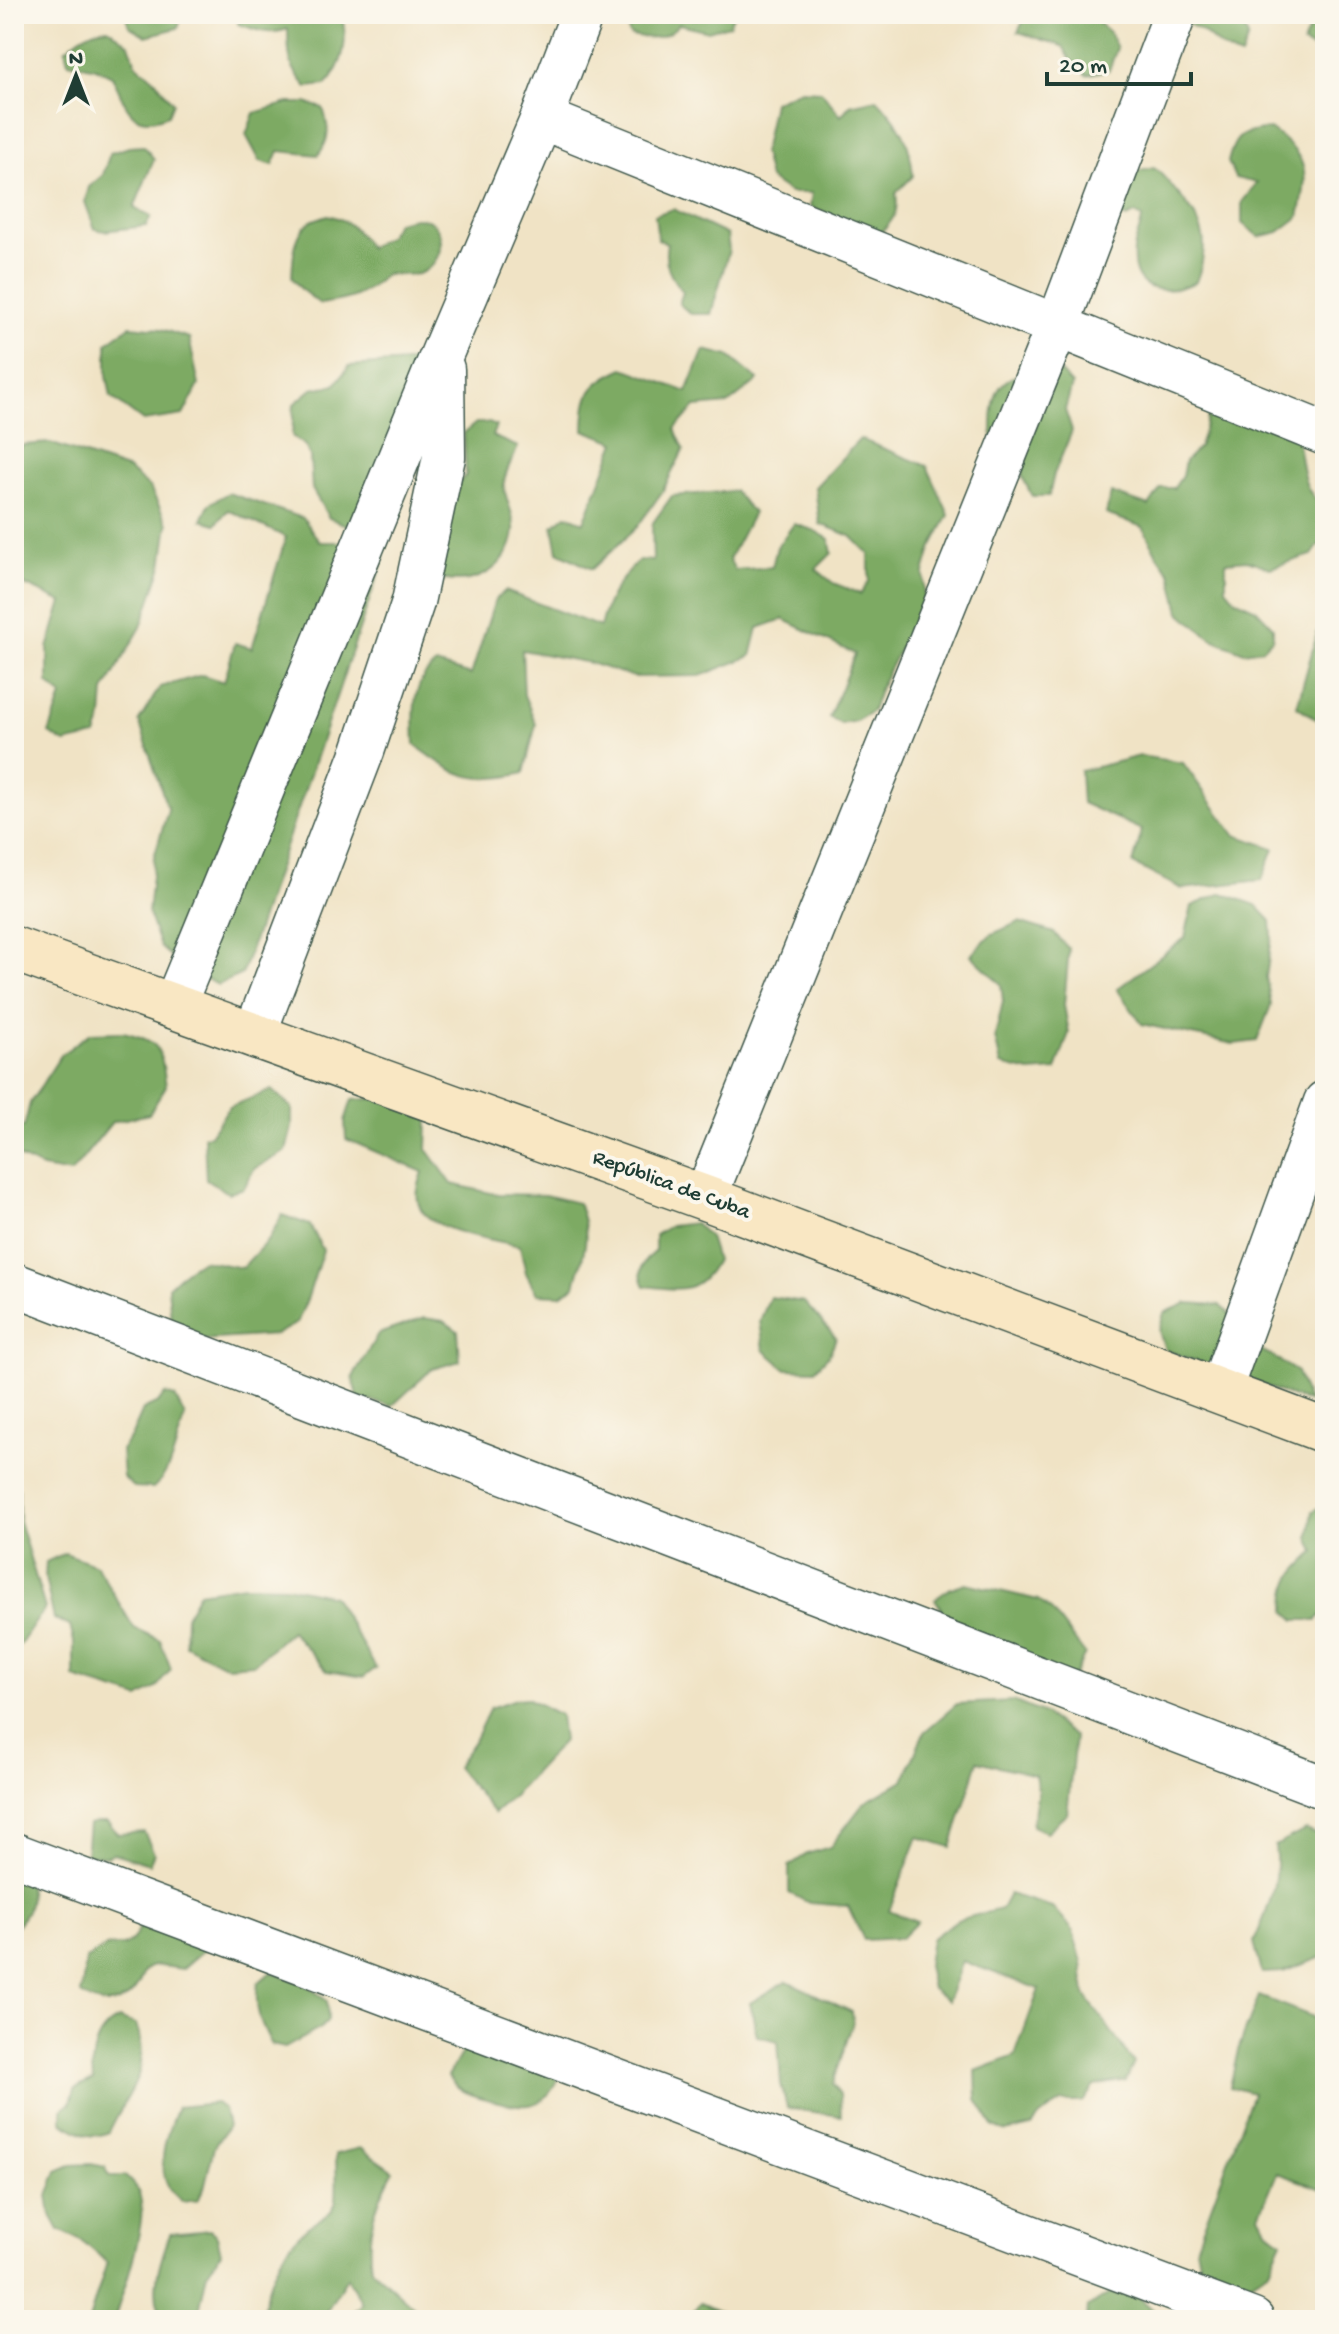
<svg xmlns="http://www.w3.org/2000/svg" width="1339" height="2334" font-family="'Gochi Hand',sans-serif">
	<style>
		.forest { fill: #7daa63; stroke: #4e744c; stroke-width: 2 }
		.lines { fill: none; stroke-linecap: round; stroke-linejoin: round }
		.minor-casing { stroke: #3e564a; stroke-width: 45 }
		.secondary-casing { stroke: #3e564a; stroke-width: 47 }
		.minor { stroke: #fff; stroke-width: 42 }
		.secondary { stroke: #f9e7c3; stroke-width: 44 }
		.labels { text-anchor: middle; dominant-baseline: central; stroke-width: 8; stroke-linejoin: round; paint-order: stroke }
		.street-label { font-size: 22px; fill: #1f3d34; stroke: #fbf7ec }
	</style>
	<rect width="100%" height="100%" fill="#fbf7ec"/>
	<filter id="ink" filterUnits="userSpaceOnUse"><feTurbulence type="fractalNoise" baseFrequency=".0125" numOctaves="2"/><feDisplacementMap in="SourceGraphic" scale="16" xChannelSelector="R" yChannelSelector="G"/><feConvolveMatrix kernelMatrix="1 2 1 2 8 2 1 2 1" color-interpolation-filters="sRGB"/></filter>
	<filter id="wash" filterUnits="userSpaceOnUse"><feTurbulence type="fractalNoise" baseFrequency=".006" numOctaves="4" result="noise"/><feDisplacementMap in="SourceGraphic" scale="32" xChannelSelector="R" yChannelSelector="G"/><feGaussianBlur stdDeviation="1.8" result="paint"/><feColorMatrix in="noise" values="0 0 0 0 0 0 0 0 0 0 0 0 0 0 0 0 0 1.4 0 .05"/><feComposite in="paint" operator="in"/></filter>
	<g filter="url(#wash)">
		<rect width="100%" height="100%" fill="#f0e3c5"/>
		<g class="forest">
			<polygon points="125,14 183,14 178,28 146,36 129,26"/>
			<path d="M238,14H341C349,40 344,64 326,85L307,87C288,67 288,55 288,29C267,36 259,30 238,24Z"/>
			<path d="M622,14H733V16L729,25L708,31L679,24C664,40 651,39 630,35Z"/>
			<polygon points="1027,14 1109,14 1099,24 1109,32 1117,48 1109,70 1087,75 1070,59 1063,46 1018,32"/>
			<path d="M1181,14H1240L1248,38L1241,57C1225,53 1215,42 1203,32C1197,27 1187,25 1180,20Z"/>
			<polygon points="1315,14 1325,14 1325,54 1303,44"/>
			<path d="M108,28L129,44L136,64L157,82L173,103L168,115C130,132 126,104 112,76L96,68L68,62L65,50C78,38 90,29 108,28Z"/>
			<path d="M800,90L821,91L841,116L850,105L877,99C902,125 910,140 913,176L896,193C899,212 894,219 881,233L810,207L812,193H790L769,179L763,153L773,102Z"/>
			<path d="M288,103H306L323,108C329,127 331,139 318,155L279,151L273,165L260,161L246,135L254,113Z"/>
			<path d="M1270,129C1309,157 1309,171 1299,217L1279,232L1259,237L1242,223V202L1257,183L1235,178L1228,162C1235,133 1242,133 1270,129Z"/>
			<polygon points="144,146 154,159 134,208 151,217 146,226 104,231 95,229 85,202 89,187 103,175 110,153 129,147"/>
			<path d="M1154,168C1165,176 1170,185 1180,196C1206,226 1210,245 1196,282C1164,296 1130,294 1134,250C1135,239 1141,229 1142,218L1135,214L1126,218L1119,214L1135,172Z"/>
			<path d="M673,209L727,235L729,250L711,314H691L679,304L683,292C670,277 663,264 667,243L658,239L655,215Z"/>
			<path d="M328,215C349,220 358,231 369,248L389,235L397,222C402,221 410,218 415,218C451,217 447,265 418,274C409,276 395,274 386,274C363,296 351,300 320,304L302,290L292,278C293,260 293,234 310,222C314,219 323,217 328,215Z"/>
			<polygon points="130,326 161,329 189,338 199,385 183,415 143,421 111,397 107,376 107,343"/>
			<path d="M704,350L729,356L758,380L728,404L695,407L675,429L684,449L662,492L637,527L592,569L558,552L553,526L566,515L584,522L616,442L584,430C585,393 589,384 624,368L687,392Z"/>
			<polygon points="420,361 353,528 329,518 312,489 310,456 305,446 292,436 294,404 312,389 335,385 349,366"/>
			<path d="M1057,369L1072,385L1065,410L1072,431L1054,474L1049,496H1032L1022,476L1026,457L992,438C991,381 1001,373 1057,369Z"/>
			<path d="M1238,408L1296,435C1303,459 1299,494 1325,505V547L1319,545L1312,555L1270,568L1247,560L1226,562V588L1235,599L1256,609L1273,627V638L1262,649L1244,652L1212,639L1180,612L1171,574L1156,553L1143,527L1106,514L1111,493L1149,506L1161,488H1174L1182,476L1185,461L1199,447L1208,417Z"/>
			<path d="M476,423H489L496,426L492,436L518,447C514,457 505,471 504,482C503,498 516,515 514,531C510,570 469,591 434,576L450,491L466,475L464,433Z"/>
			<path d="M860,439L927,466L949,515L931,549L924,573V602L880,687L872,711L856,721L841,724L829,717L855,654L783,619L758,628L751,656L700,676L634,677L590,663L522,650L524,695L536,724L524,773C473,786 455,775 415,745C414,716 410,683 436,664L471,675L495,600L505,591L600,627C607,598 618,582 639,560L653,561L652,524L672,496L734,491L753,513L729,559L735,570L772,567L777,547L794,524L813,530L829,539L832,553L816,569L833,583L861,594L869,581V554L851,536L820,524L815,487Z"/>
			<polygon points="50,443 129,470 150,488 168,524 162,566 141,627 104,691 102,718 96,736 65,743 49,733 62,696 48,683 48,648 62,602 14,580 14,455 23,445"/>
			<polygon points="228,493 303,518 320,542 362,542 384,557 242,974 218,985 185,969 160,947 148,913 154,857 168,810 139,721 160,687 202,675 224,682 235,643 252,648 286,537 228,510 216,524 202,520 209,504"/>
			<polygon points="1325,605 1325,725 1297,706"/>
			<polygon points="1140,756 1183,763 1235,835 1274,848 1262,880 1182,889 1133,864 1142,830 1082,803 1080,771"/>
			<polygon points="1222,893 1256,905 1271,921 1272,937 1266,977 1271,1005 1257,1041 1233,1044 1142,1024 1117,989 1185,938 1192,906"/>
			<polygon points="1019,922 1054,933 1069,949 1064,1005 1069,1033 1056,1070 1030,1072 1001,1065 995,1037 1003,1001 1001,984 971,955 990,935"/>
			<path d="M123,1032C163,1042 160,1048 166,1086L149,1114L112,1122L71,1173L42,1168L14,1155V1123L24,1127L30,1103L61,1055L90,1033Z"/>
			<polygon points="272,1090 292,1108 292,1127 286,1151 254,1169 244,1188 228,1193 206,1179 204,1136 210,1135 229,1107"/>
			<path d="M382,1098L428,1120L427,1149L452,1184L495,1194L545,1195L578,1203C592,1237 584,1251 575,1286L560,1295L537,1294L526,1273L520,1246C496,1240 434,1232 421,1209C414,1197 419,1183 423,1172L346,1139L345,1121L352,1100Z"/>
			<polygon points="282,1215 310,1225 323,1250 308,1297 297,1323 275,1335 202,1340 171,1318 168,1287 185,1271 202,1260 242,1268 269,1239"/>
			<path d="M695,1223L709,1237L716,1260C698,1295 679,1290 645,1286C637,1270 642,1262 655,1251V1235L670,1226Z"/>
			<polygon points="770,1297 804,1302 836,1338 829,1355 815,1370 786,1369 764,1350 760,1321"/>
			<polygon points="1187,1303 1220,1305 1235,1319 1245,1346 1267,1353 1297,1372 1308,1402 1165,1350 1159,1331 1164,1313"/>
			<polygon points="424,1318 444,1321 458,1331 460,1361 432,1369 392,1406 357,1398 353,1377 378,1334"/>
			<path d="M165,1394L175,1397L185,1417C176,1441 173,1471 153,1488L134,1487L123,1477L121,1450L131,1437L143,1410L158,1403Z"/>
			<polygon points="14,1485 19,1490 19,1521 45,1608 20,1645 14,1644"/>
			<path d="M1325,1504V1610L1317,1620H1296L1286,1611C1286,1577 1292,1575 1315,1552L1309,1537L1313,1511Z"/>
			<polygon points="65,1553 96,1565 134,1628 160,1640 171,1669 156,1688 139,1698 74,1678 74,1642 70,1626 54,1619 45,1578 46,1562"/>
			<polygon points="966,1583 1038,1600 1052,1611 1085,1654 1071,1681 954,1629 935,1599 951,1588"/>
			<polygon points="244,1585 286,1586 333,1596 376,1668 364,1677 327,1671 291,1631 253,1664 227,1666 185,1645 186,1616 199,1592"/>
			<polygon points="527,1698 560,1715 563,1741 514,1795 494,1813 456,1767 474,1741 490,1708 516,1699"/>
			<polygon points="1013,1701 1044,1714 1075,1737 1067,1814 1046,1832 1032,1826 1038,1790 1035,1775 978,1761 951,1847 918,1837 889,1911 917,1922 901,1938 864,1940 848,1906 809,1903 789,1893 789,1866 807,1854 830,1847 864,1803 904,1780 924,1732 957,1704"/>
			<polygon points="97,1822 107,1822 118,1834 144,1832 154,1853 149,1864 113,1853 107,1856 86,1855 89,1824"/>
			<path d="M1305,1830L1325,1837V1956L1283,1972L1262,1973L1254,1942C1268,1910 1280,1881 1275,1846Z"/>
			<path d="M14,1874L27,1881C33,1902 29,1912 14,1929Z"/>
			<polygon points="1009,1894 1052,1907 1072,1929 1082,1962 1085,1995 1134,2063 1126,2080 1094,2086 1083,2102 1062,2102 1040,2116 1032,2126 1006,2132 993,2126 977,2100 976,2071 1015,2056 1039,1989 962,1961 948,2001 932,1989 927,1965 931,1939 957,1920 1001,1909"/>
			<path d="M143,1923L207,1938L205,1949L182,1969C173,1968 158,1964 150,1967C144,1969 142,1977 139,1983C126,2007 102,2010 81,1994L86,1959L107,1946H123L133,1939Z"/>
			<path d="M271,1972L307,1985L327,2001L328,2020L321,2028L285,2048L272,2045C260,2024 254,2007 258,1983Z"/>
			<polygon points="787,1981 852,2012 853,2022 833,2084 840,2094 841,2116 787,2108 781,2084 778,2041 757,2036 750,2003"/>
			<polygon points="1259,1996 1311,2016 1325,2032 1325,2048 1315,2061 1325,2083 1325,2190 1277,2173 1259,2215 1268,2230 1282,2241 1268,2271 1243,2287 1200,2268 1196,2247 1253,2093 1230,2087 1238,2050"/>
			<path d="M119,2019L136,2024C153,2074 128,2090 109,2132C88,2141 80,2131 62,2122V2110L70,2104L75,2089L93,2080C90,2056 95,2030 119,2019Z"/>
			<path d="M465,2047H487L558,2078C544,2113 520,2107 490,2100C472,2095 458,2092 448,2076Z"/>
			<path d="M216,2103L224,2109L228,2126L214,2147L204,2188L197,2200L183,2202C179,2198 172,2193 169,2188C155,2164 168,2130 177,2107Z"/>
			<path d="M360,2148L393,2171C375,2206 366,2228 371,2268L418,2311L416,2320H345L362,2303L347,2277L321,2320H262C265,2283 282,2245 312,2224C320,2218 332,2215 335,2204C338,2196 336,2165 336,2154Z"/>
			<path d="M91,2164L105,2167L110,2176H125C132,2183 137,2187 140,2197C148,2223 123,2292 114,2320H89L107,2262L81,2240L59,2230L51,2215L48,2196L57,2171L71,2165Z"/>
			<path d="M210,2230L217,2236L221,2253L207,2273L198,2315L194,2320H167C145,2299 162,2257 170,2234Z"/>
			<polygon points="1111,2293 1139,2297 1162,2318 1170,2320 1087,2320 1088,2307"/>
			<polygon points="700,2303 729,2316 729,2320 688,2320"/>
		</g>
	</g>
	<g filter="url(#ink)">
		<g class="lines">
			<defs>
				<g id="minor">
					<polyline points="542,118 1325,434"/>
					<polyline points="174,1006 443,351 542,118 582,14"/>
					<polyline points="254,1036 363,751 413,602 444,457 443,369"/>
					<polyline points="705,1198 1057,327 1175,14"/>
					<polyline points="14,1284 1325,1788"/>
					<polyline points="1220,1391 1325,1102"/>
					<polyline points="14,1854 1253,2320"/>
				</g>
				<polyline id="secondary" points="14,949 705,1198 1325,1431"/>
			</defs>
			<use href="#minor" class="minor-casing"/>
			<use href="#secondary" class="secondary-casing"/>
			<use href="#minor" class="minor"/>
			<use href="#secondary" class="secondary"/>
		</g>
	</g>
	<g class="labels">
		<g class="street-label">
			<text transform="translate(671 1186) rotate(20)">República de Cuba</text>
		</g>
	</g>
	<rect width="1339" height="2334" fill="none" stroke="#fbf7ec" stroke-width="48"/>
	<g transform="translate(76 76)" stroke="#fbf7ec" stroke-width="6" paint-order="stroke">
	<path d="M0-6L14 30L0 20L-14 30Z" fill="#1f3d34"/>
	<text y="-12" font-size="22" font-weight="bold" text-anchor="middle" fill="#1f3d34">N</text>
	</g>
	<path d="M1047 72v12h144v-12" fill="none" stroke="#1f3d34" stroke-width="4"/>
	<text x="1059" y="72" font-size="24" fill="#1f3d34" stroke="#fbf7ec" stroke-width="6" paint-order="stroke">20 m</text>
</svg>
